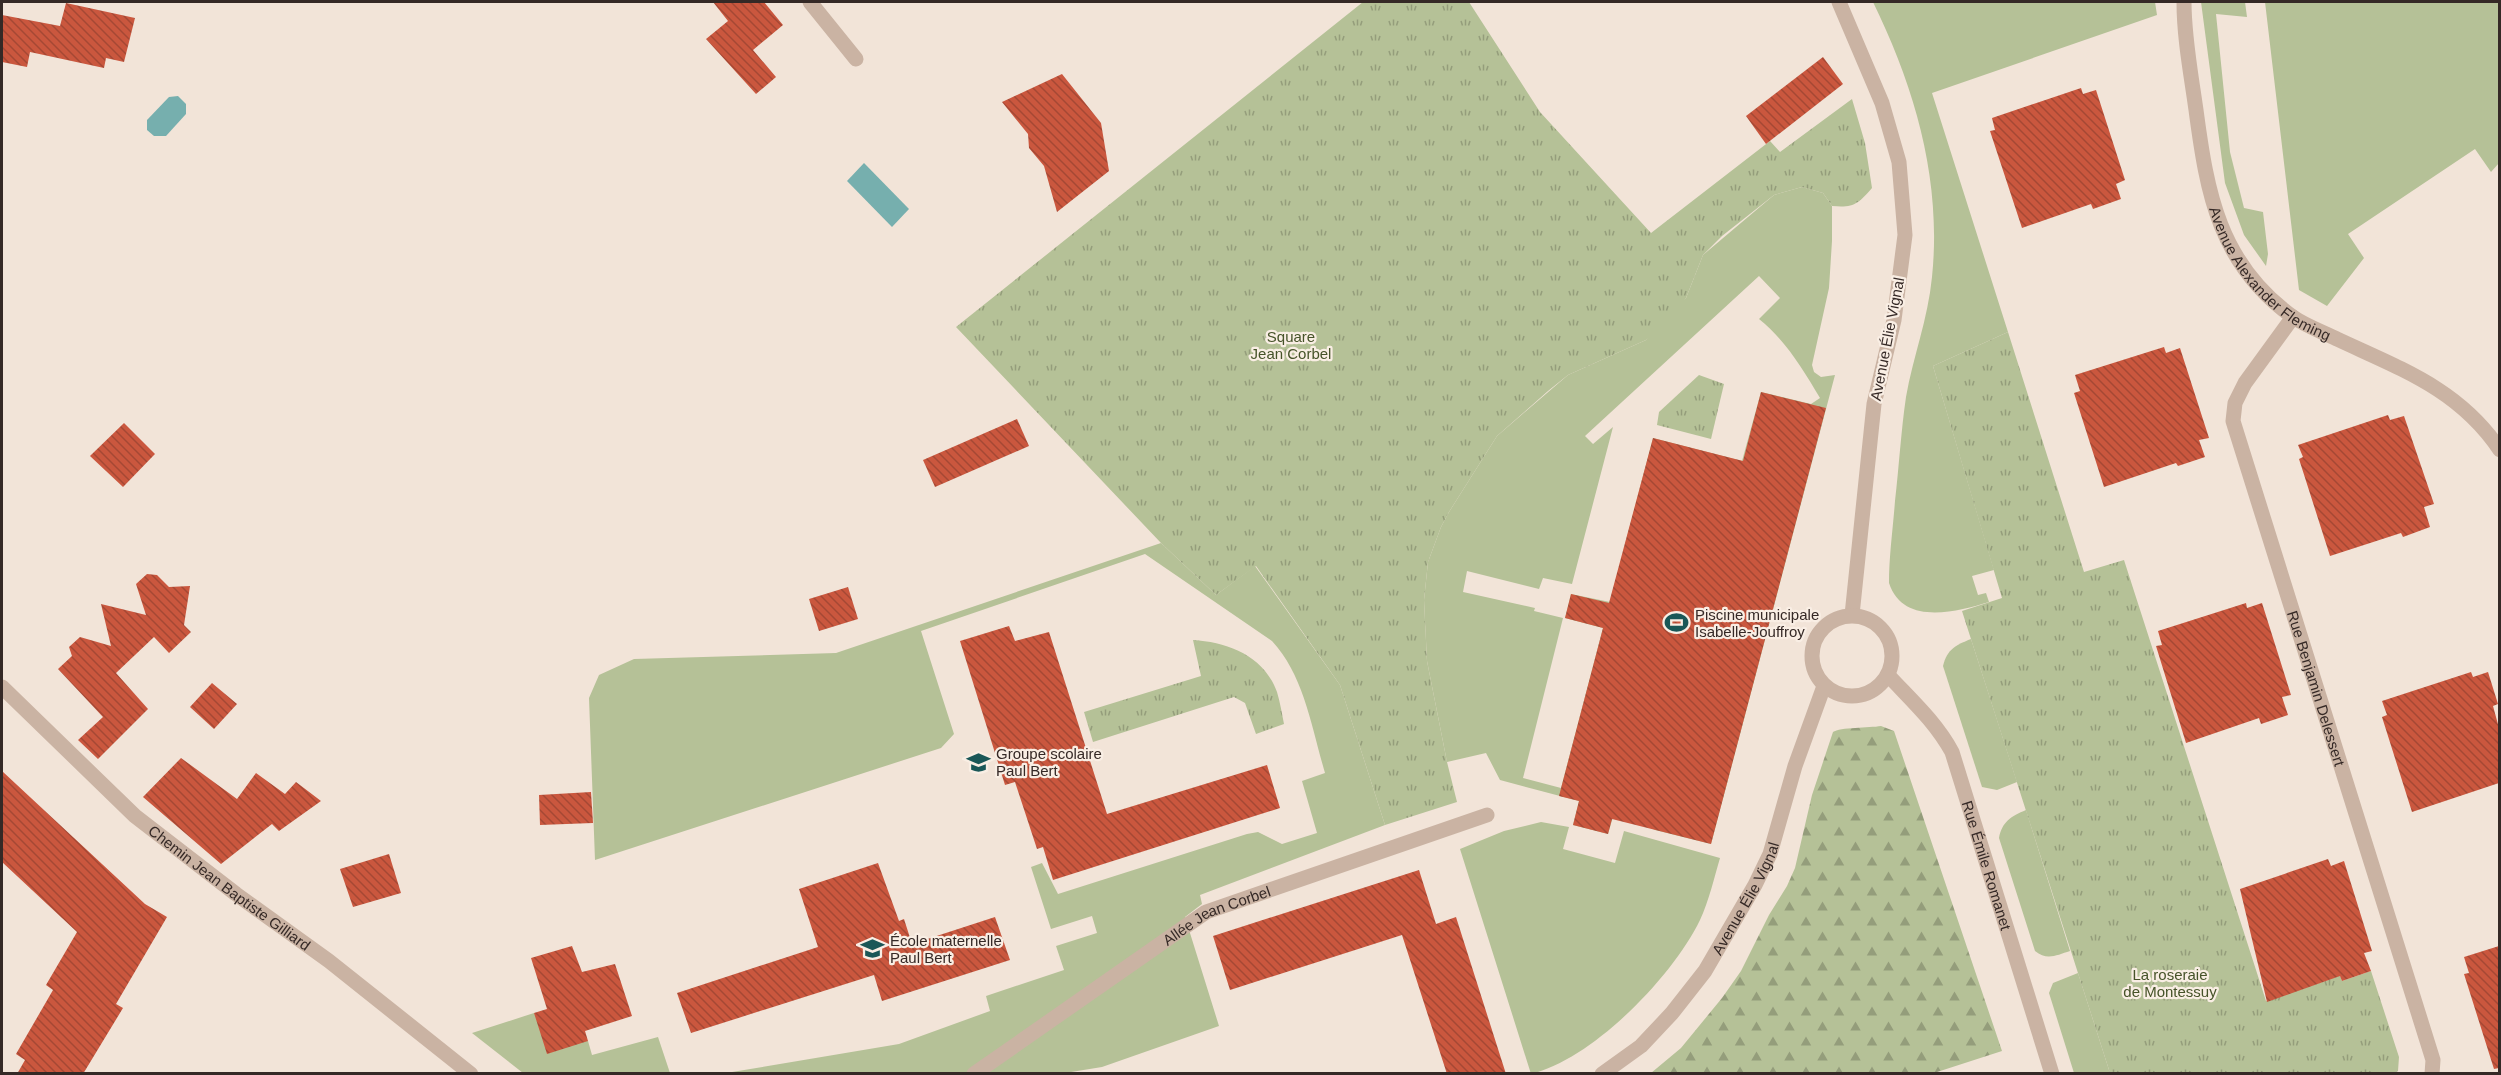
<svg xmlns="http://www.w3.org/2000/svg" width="2501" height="1075" font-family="Helvetica,sans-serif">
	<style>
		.green { fill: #b5c197; fill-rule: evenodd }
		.forest { fill: url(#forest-firs) }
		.park { fill: url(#park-tufts) }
		.water { fill: #76afae }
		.building { fill: url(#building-back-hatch) }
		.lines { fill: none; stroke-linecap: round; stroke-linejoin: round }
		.minor { stroke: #cab3a3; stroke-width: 15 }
		.labels { text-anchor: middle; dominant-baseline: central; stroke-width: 4.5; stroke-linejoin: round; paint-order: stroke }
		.street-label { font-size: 15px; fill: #352926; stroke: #f9eee4 }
		.park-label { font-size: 15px; fill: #465329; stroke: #f9eee4 }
		.poi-label { font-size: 15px; fill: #352926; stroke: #f9eee4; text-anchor: start }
	</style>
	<defs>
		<pattern id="forest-firs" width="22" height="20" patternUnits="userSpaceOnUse" patternTransform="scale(1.5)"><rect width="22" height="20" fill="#b5c197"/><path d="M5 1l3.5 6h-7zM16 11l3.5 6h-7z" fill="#949d7b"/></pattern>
		<pattern id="park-tufts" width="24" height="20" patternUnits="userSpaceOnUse" patternTransform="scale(1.5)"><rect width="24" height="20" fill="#b5c197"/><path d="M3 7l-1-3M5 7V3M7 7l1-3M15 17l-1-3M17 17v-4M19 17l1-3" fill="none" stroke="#949d7b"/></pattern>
		<pattern id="building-back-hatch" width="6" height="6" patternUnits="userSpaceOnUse" patternTransform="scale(1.5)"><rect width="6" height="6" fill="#ca573e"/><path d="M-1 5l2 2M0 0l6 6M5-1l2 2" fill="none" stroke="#a54834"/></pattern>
	</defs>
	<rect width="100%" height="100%" fill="#f2e4d8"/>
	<g class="green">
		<path d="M1873,2H2155L2157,15L1932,93L2008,332L1933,366L1994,570L1972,576L1978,595L1986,593L1989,602C1956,612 1903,626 1889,583C1889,556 1893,528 1895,501C1899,467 1901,431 1906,397C1913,357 1928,319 1932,277C1942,180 1915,88 1873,2Z"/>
		<polygon points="2201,2 2245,2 2247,17 2216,14 2230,152 2244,208 2263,212 2268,254 2266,266 2244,235 2225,183"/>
		<polygon points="2265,2 2499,2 2499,163 2491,172 2475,149 2348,234 2364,258 2327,306 2299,290"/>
		<path d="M1802,187L1823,193L1832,206V241L1829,288L1812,365L1814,372L1821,377L1835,375L1711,844L1655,830L1615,810L1608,834L1573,825L1579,801L1500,780L1486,753L1447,762L1427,661L1424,600L1428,562L1441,527L1449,512L1497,436L1568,375L1646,340L1686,298L1703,255L1774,195ZM1759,276L1780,298L1759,319C1786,341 1802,368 1820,398L1811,404L1761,392L1742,461L1653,438L1610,602L1571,594L1565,618L1603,628L1561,788L1523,778L1563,618L1534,611L1535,608L1463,592L1467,571L1539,589L1543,578L1572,584L1613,427L1593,444L1585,436Z"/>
		<path d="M1161,543L1216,595L1255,566L1340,685L1385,825L1200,895L1202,904L1185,917L1219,1026L1102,1067L1065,1073H726L899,1044L990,1011L986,996L1064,970L1056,946L1097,933L1092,916L1051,929L1031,867L1042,863L1058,894L1247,834L1258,832L1282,844L1317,833L1302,781L1325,773C1312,729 1304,675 1272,641L1145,554L921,631L954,734L941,748L595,860L589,698L599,675L634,659L836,653Z"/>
		<path d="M1971,639L2017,782L1997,790L1982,787L1943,666C1947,649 1956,645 1971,639Z"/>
		<path d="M2026,810L2070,951C2057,955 2047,961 2035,951L1999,838C2002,822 2011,816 2026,810Z"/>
		<path d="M1541,822L1569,827L1563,849L1615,863L1624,831L1720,858C1714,878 1709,901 1700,920C1673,976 1593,1059 1531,1074L1460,849L1504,831Z"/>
		<polygon points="2078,973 2110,1073 2074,1073 2049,993 2053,983"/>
		<polygon points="534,1013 588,1041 592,1055 658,1037 670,1073 523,1073 472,1033"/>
	</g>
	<path class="forest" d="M1881,726L1894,731L2002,1051L1934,1073H1651L1681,1048L1722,998L1741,971L1769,915L1787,886L1795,868L1812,795L1833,732C1840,727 1869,728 1881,726Z"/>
	<g class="park">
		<path d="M1363,2H1469L1540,112L1651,233L1770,141L1780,152L1852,99L1865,143L1872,188C1858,204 1854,208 1832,206L1823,193L1802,187L1774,195L1722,236L1703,255L1686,298L1666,326L1646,340L1568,375L1548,391L1497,436L1449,512L1441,527L1428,562L1424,600L1427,661L1447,762L1457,802L1385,825L1340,685L1256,566L1216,595L1161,543L956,327Z"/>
		<polygon points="2008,332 2084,572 2124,560 2266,1001 2331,979 2339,972 2342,981 2371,971 2399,1057 2398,1071 2394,1073 2110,1073 1962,611 2002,598 1933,366"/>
		<polygon points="1699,375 1724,384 1711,439 1657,425 1659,412"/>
		<path d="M1193,640C1228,642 1264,656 1277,692C1280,702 1282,714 1284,724L1256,734L1245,703L1234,697L1093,742L1084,712L1201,676Z"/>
	</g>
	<g class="water">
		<polygon points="178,96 186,104 186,114 166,136 154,136 147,130 147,120 169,97"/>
		<polygon points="864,163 909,209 892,227 847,181"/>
	</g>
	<g class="building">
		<polygon points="713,2 764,2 783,25 753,50 776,77 756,94 706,39 728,21"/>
		<polygon points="66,3 135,18 124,62 106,58 104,68 30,52 27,67 2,62 2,15 60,26"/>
		<polygon points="1823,57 1843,84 1766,144 1746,116"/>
		<polygon points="1062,74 1101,123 1109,171 1057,212 1044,166 1029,148 1028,134 1002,102"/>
		<polygon points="2081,88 2083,94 2096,90 2125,180 2116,184 2121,199 2093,209 2091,204 2022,228 1990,131 1995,130 1992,118"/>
		<polygon points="2164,347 2166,353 2180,348 2209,438 2199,440 2205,457 2178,466 2176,463 2104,487 2074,393 2080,391 2075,375"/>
		<polygon points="1761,392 1826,408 1711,844 1612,819 1608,834 1573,825 1579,801 1559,796 1603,628 1565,618 1571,594 1609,603 1653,438 1743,461"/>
		<polygon points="2388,415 2390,420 2404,416 2434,504 2424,507 2430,527 2403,537 2401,533 2330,556 2299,459 2303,457 2298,445"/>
		<polygon points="1017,419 1029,446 935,487 923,460"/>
		<polygon points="124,423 155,454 123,487 90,456"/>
		<polygon points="147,574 157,575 169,587 190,586 184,625 191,632 169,653 154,637 116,673 148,709 98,759 78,740 103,717 58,669 72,656 69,647 80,637 111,646 101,604 146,615 136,584"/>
		<polygon points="848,587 858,619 819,631 809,599"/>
		<polygon points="2246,603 2247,608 2262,603 2291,695 2282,697 2288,715 2261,724 2259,718 2186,743 2156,646 2162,645 2158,631"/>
		<polygon points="1009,626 1015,641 1049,632 1107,814 1267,765 1280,808 1053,880 1043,847 1037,849 1015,782 1005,785 960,641"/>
		<polygon points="2471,672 2473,677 2488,672 2498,704 2493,706 2499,728 2499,783 2412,812 2382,717 2387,715 2382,701"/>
		<polygon points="212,683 237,704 214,729 190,707"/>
		<polygon points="181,758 237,799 256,773 285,794 296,782 321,801 279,831 272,824 221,864 143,797"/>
		<polygon points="2,771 145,904 167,917 116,1004 123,1008 83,1074 17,1074 25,1060 16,1054 53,990 46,985 77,932 2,862"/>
		<polygon points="591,792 593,823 540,825 539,795"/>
		<polygon points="389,854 401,893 353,907 340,869"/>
		<polygon points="2328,859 2331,866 2344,861 2372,951 2364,953 2371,971 2342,981 2340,976 2267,1002 2240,889"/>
		<polygon points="878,863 899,921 904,919 912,944 995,917 1010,960 882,1001 874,975 691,1033 677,993 818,947 799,889"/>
		<polygon points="1419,870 1436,924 1456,917 1506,1074 1447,1074 1402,935 1230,990 1213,936"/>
		<polygon points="572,946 582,972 615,964 632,1016 585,1031 588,1041 547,1054 534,1013 547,1009 531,958"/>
		<polygon points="2499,946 2499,1068 2494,1069 2464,974 2469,973 2464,957"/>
	</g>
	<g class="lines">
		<g class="minor">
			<polyline points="810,2 856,59"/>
			<polyline points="1839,2 1882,103 1899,162 1905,235 1894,320 1874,404 1852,615"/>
			<path id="s1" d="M2184,2C2184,38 2191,74 2196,110C2207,193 2219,264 2293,317C2306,326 2323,332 2337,339C2401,369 2459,389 2500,450"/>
			<path id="s2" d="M2293,317L2245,383L2235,403L2233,421L2433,1060L2432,1074"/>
			<circle cx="1852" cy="656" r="40"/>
			<path id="s3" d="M1888,675C1911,700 1935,721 1952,752L2052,1074"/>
			<path id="s4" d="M2,687L135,816L236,894L329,961L471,1074"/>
			<path id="s5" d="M974,1074L1206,912L1487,815"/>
			<path id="s6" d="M1602,1074L1641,1046L1672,1013L1705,971L1755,885L1770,854L1795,766L1824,686"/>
		</g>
	</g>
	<defs>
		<symbol id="stadium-bare" viewBox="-9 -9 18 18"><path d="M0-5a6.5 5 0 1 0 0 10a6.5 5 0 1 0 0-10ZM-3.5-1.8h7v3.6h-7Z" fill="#1a5757" stroke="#f9eee4" stroke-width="2.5" paint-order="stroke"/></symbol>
		<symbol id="school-bare" viewBox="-9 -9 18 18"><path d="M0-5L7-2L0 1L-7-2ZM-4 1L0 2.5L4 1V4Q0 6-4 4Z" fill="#1a5757" stroke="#f9eee4" stroke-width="2.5" paint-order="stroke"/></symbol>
	</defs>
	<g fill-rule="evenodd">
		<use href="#stadium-bare" x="1660" y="606" width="33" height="33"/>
		<use href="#school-bare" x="962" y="746" width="33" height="33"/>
		<use href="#school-bare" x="856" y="932" width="33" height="33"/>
	</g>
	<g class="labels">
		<g class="street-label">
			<text stroke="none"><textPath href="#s1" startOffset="297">Avenue Alexander Fleming</textPath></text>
			<text transform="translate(1887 339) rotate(-79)">Avenue Élie Vignal</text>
			<text stroke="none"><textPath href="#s2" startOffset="402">Rue Benjamin Delessert</textPath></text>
			<text stroke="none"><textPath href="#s3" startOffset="219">Rue Émile Romanet</textPath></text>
			<text stroke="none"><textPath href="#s4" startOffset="304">Chemin Jean Baptiste Gilliard</textPath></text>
			<text stroke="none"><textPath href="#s6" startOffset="230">Avenue Élie Vignal</textPath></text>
			<text stroke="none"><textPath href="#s5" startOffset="291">Allée Jean Corbel</textPath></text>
		</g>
		<g class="park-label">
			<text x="1291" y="336">Square<tspan x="1291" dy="17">Jean Corbel</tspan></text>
			<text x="2170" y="974">La roseraie<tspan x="2170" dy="17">de Montessuy</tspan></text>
		</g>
		<g class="poi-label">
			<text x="1695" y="614">Piscine municipale<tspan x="1695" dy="17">Isabelle-Jouffroy</tspan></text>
			<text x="996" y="753">Groupe scolaire<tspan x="996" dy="17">Paul Bert</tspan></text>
			<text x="890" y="940">École maternelle<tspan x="890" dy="17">Paul Bert</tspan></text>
		</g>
	</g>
	<rect width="2501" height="1075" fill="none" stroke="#352926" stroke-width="6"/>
</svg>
